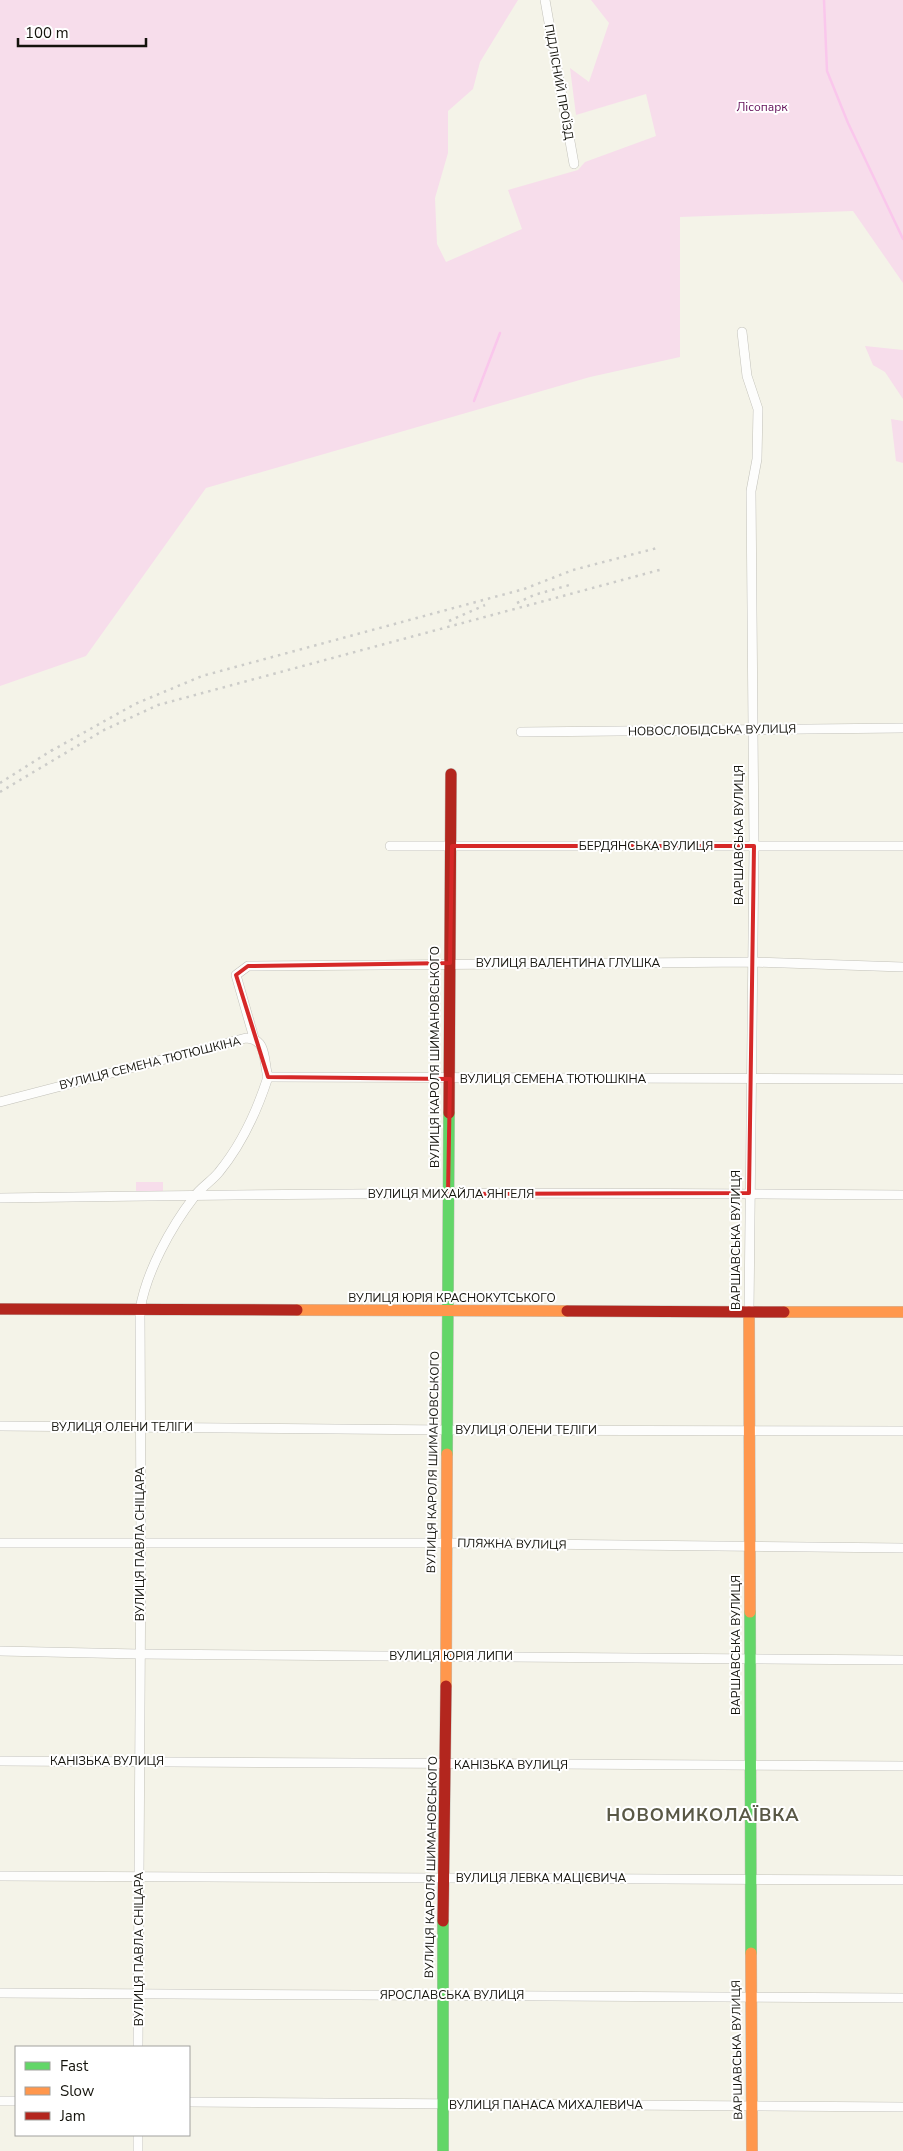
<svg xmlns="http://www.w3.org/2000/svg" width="903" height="2151" font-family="'Nunito Sans',sans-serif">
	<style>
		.green { fill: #f7ddeb }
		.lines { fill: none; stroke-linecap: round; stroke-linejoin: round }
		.stream { stroke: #fac7ec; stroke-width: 2.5 }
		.street-casing { stroke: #c2c1b9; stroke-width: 10 }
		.fast-casing { stroke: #c2c1b9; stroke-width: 12 }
		.slow-casing { stroke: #c2c1b9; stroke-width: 12 }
		.jam-casing { stroke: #c2c1b9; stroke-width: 12 }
		.street { stroke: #fdfdfc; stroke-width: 9 }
		.fast { stroke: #63d668; stroke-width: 11 }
		.slow { stroke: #ff974d; stroke-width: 11 }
		.jam { stroke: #b3261e; stroke-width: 11 }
		.rail { stroke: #ccccc9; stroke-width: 2.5; stroke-dasharray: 2.5 5; stroke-linecap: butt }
		.marked { fill: none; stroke: #d62828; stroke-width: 4; stroke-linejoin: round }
		.labels { text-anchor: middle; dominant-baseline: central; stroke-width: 4; stroke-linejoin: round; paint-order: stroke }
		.street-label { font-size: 12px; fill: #14130c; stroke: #fff }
		.park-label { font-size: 12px; fill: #610d57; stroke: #fff }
		.district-label { font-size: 18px; font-weight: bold; letter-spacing: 1px; fill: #595846; stroke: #fff }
	</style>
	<rect width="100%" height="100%" fill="#f4f3e8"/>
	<g class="green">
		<polygon points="0,0 518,0 480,62 473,89 448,111 448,153 435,198 437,244 446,262 522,229 508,190 578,170 585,162 656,136 646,94 576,115 570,68 589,82 609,23 591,0 903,0 903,283 853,211 680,217 680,357 590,377 206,488 86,656 0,686"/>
		<polygon points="865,346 903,350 903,399 885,372 873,365"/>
		<polygon points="891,419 903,421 903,463 896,461"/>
		<rect x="136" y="1182" width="27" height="9"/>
	</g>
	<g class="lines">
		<g class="stream">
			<polyline points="824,0 827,71 848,123 903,239"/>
			<polyline points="474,401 500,333"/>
		</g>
		<defs>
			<g id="street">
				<polyline points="545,0 574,164"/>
				<polyline points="742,332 747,376 758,409 757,459 751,491 754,846 749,1312"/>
				<polyline points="521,732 903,728"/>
				<polyline points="390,846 903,846"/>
				<polyline points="254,1038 236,975 248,966 752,962 903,967"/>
				<polyline points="268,1077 903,1079"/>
				<path d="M0,1102L246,1038C268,1039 263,1061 268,1077"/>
				<path d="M0,1198C301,1193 602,1192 903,1195"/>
				<polyline points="0,1426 448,1430 903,1431"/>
				<polyline points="0,1543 446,1543 903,1548"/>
				<polyline points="0,1651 139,1654 903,1660"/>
				<polyline points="0,1761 903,1766"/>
				<polyline points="0,1876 903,1880"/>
				<polyline points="0,1993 903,1998"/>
				<path d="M138,2047L141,1543L140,1310C146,1272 171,1227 194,1197C201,1187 212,1181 219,1172C242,1144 257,1111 268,1077"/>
				<polyline points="0,2101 16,2101"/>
				<polyline points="189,2102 903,2107"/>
				<polyline points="138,2151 138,2135"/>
			</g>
			<g id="fast">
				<polyline points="447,1454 449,1113"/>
				<polyline points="750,1612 751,1953"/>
				<polyline points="443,1921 443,2151"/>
			</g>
			<g id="slow">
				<polyline points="297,1310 567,1311"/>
				<polyline points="749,1312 750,1612"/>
				<polyline points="784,1312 903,1312"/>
				<polyline points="446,1686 447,1454"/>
				<polyline points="751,1953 752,2151"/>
			</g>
			<g id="jam">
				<polyline points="449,1113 451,774"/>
				<polyline points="0,1309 297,1310"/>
				<polyline points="567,1311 784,1312"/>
				<polyline points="443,1921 446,1686"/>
			</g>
		</defs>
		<use href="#street" class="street-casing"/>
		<use href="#fast" class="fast-casing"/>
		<use href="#slow" class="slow-casing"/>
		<use href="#jam" class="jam-casing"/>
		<use href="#street" class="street"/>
		<use href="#fast" class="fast"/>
		<use href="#slow" class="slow"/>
		<use href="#jam" class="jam"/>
		<g class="rail">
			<polyline points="517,603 534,595 573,584"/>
			<polyline points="449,621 485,605"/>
			<polyline points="51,751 135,704 202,676 524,589 573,570 657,548"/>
			<polyline points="0,783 57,747"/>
			<polyline points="0,792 104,730 158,705 663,569"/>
		</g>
	</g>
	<path class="marked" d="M452,846H754L749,1193L448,1194L450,1079L268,1077L236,975L248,966L450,963Z"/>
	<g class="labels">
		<g class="street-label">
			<text transform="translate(559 82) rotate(80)">ПІДЛІСНИЙ ПРОЇЗД</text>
			<text transform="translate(712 730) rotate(-1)">НОВОСЛОБІДСЬКА ВУЛИЦЯ</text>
			<text transform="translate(739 835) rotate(-90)">ВАРШАВСЬКА ВУЛИЦЯ</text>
			<text x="646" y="846">БЕРДЯНСЬКА ВУЛИЦЯ</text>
			<text x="568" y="963">ВУЛИЦЯ ВАЛЕНТИНА ГЛУШКА</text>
			<text transform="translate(435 1057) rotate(-90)">ВУЛИЦЯ КАРОЛЯ ШИМАНОВСЬКОГО</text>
			<text transform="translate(150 1063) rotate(-14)">ВУЛИЦЯ СЕМЕНА ТЮТЮШКІНА</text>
			<text x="553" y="1079">ВУЛИЦЯ СЕМЕНА ТЮТЮШКІНА</text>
			<text x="451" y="1194">ВУЛИЦЯ МИХАЙЛА ЯНГЕЛЯ</text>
			<text transform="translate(736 1240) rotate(-90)">ВАРШАВСЬКА ВУЛИЦЯ</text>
			<text x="452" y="1298">ВУЛИЦЯ ЮРІЯ КРАСНОКУТСЬКОГО</text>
			<text x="122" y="1427">ВУЛИЦЯ ОЛЕНИ ТЕЛІГИ</text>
			<text x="526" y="1430">ВУЛИЦЯ ОЛЕНИ ТЕЛІГИ</text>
			<text transform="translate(433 1462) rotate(-89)">ВУЛИЦЯ КАРОЛЯ ШИМАНОВСЬКОГО</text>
			<text transform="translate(140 1544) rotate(-90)">ВУЛИЦЯ ПАВЛА СНІЦАРА</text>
			<text transform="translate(512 1544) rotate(1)">ПЛЯЖНА ВУЛИЦЯ</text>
			<text transform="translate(736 1645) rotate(-90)">ВАРШАВСЬКА ВУЛИЦЯ</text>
			<text x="451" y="1656">ВУЛИЦЯ ЮРІЯ ЛИПИ</text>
			<text x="107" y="1761">КАНІЗЬКА ВУЛИЦЯ</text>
			<text x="511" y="1765">КАНІЗЬКА ВУЛИЦЯ</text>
			<text transform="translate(431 1867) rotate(-89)">ВУЛИЦЯ КАРОЛЯ ШИМАНОВСЬКОГО</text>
			<text x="541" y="1878">ВУЛИЦЯ ЛЕВКА МАЦІЄВИЧА</text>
			<text transform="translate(139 1949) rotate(-90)">ВУЛИЦЯ ПАВЛА СНІЦАРА</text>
			<text x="452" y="1995">ЯРОСЛАВСЬКА ВУЛИЦЯ</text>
			<text transform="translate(737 2050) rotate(-91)">ВАРШАВСЬКА ВУЛИЦЯ</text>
			<text x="546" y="2105">ВУЛИЦЯ ПАНАСА МИХАЛЕВИЧА</text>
		</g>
		<g class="park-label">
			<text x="762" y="107">Лісопарк</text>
		</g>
		<g class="district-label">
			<text x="703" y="1815">НОВОМИКОЛАЇВКА</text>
		</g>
	</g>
	<rect x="15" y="2046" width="175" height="90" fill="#ffffff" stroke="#a1a19e"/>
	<rect x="25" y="2062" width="25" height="8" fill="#63d668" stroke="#a1a19e"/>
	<text x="60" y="2071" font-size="15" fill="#14130c">Fast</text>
	<rect x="25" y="2087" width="25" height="8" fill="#ff974d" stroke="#a1a19e"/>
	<text x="60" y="2096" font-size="15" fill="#14130c">Slow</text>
	<rect x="25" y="2112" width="25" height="8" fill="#b3261e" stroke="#a1a19e"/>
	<text x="60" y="2121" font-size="15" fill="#14130c">Jam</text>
	<path d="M18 38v8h128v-8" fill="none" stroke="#14130c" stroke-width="2.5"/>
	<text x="25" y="38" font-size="15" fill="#14130c" stroke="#ffffff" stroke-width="4" paint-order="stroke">100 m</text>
</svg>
